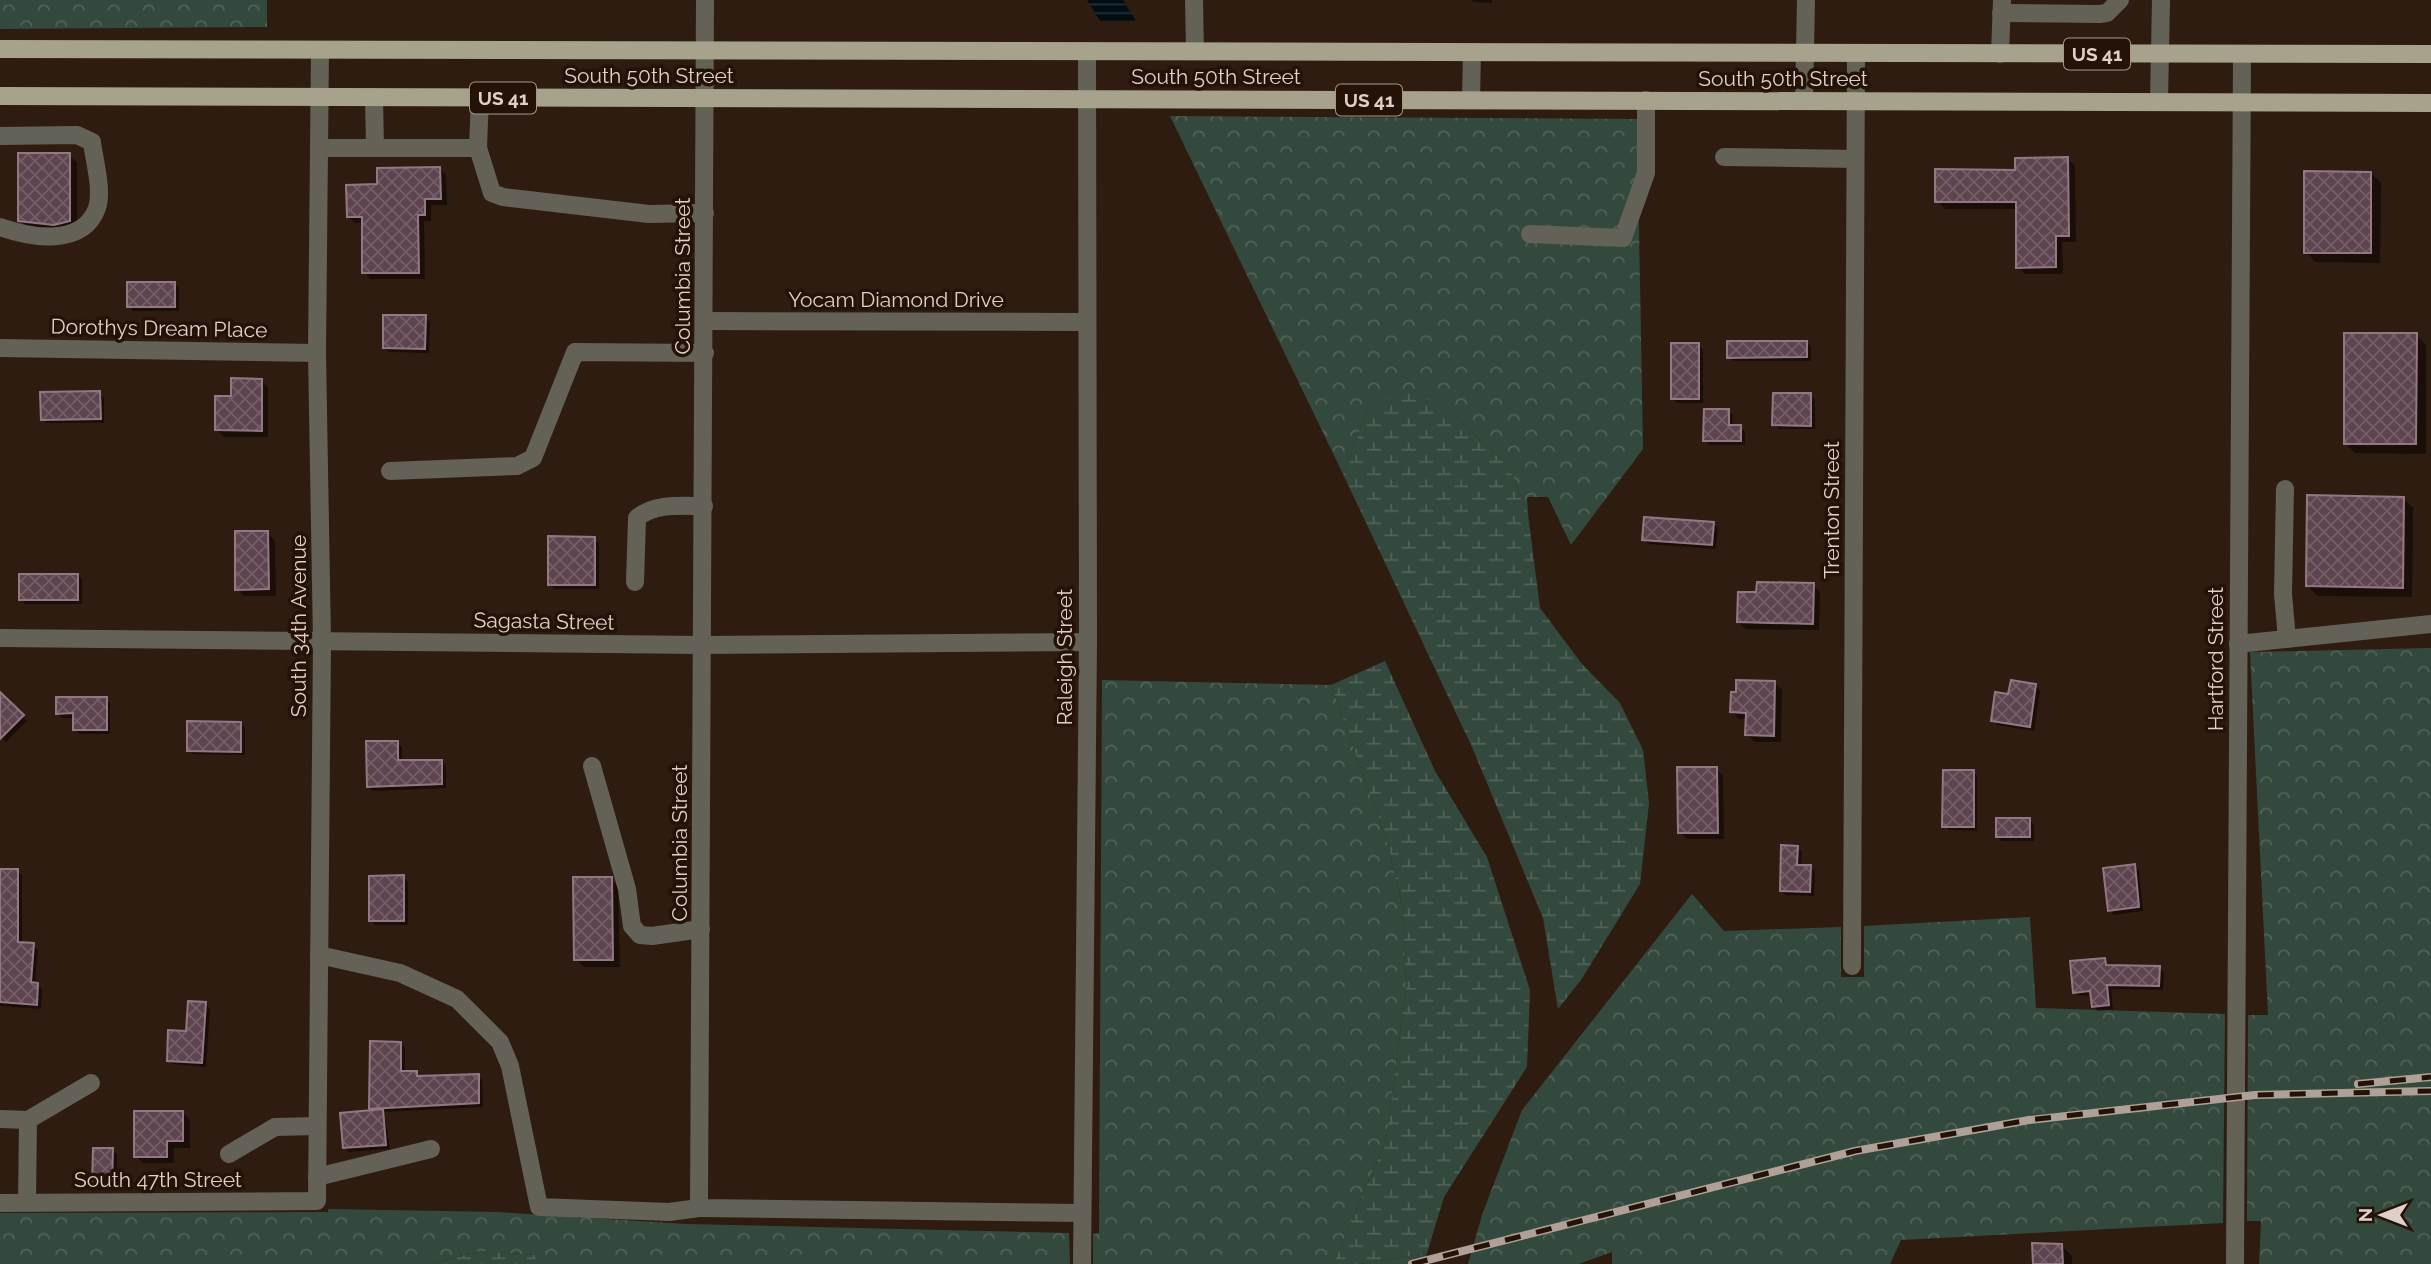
<svg xmlns="http://www.w3.org/2000/svg" width="2431" height="1264" font-family="Raleway,sans-serif">
	<style>
		.forest { fill: url(#forest-crowns) }
		.wetland { fill: url(#wetland-marsh) }
		.water { fill: url(#water-rules) }
		.shadow { fill: #0007 }
		.building { fill: url(#building-cross-hatch); stroke: #937884; stroke-width: 2 }
		.lines { fill: none; stroke-linecap: round; stroke-linejoin: round }
		.minor { stroke: #646156; stroke-width: 18 }
		.major { stroke: #a7a28b; stroke-width: 18 }
		.rail-casing { stroke: #b0a198; stroke-width: 8 }
		.rail { stroke: #251207; stroke-width: 5; stroke-dasharray: 16; stroke-linecap: butt }
		.labels { text-anchor: middle; dominant-baseline: central; stroke-width: 7; stroke-linejoin: round; paint-order: stroke }
		.shield { fill: #251207; stroke: #a6978e; stroke-width: 2 }
		.shield-label { font-size: 19px; font-weight: bold; fill: #ded0c8 }
		.street-label { font-size: 21px; fill: #ded0c8; stroke: #251207 }
	</style>
	<defs>
		<pattern id="forest-crowns" width="20" height="18" patternUnits="userSpaceOnUse" patternTransform="scale(1.75)"><rect width="20" height="18" fill="#34493e"/><path d="M2 6a3 3 0 1 1 6 0M12 15a3 3 0 1 1 6 0" fill="none" stroke="#516258"/></pattern>
		<pattern id="wetland-marsh" width="20" height="14" patternUnits="userSpaceOnUse" patternTransform="scale(1.75)"><rect width="20" height="14" fill="#34493e"/><path d="M1 5h8M5 5V1M11 12h8M15 12V8" fill="none" stroke="#516258"/></pattern>
		<pattern id="water-rules" width="6" height="5" patternUnits="userSpaceOnUse" patternTransform="scale(1.75)"><rect width="6" height="5" fill="#000d13"/><path d="M0 2.5h6" fill="none" stroke="#252f34"/></pattern>
		<pattern id="building-cross-hatch" width="8" height="8" patternUnits="userSpaceOnUse" patternTransform="scale(1.75)"><rect width="8" height="8" fill="#5d444f"/><path d="M0 0l8 8M0 8l8-8" fill="none" stroke="#745e67"/></pattern>
	</defs>
	<rect width="100%" height="100%" fill="#2f1c10"/>
	<g class="forest">
		<polygon points="0,0 267,0 267,27 0,29"/>
		<polygon points="1170,116 1637,119 1643,449 1571,545 1548,497 1527,497 1528,514 1509,467 1447,409 1369,407 1343,474"/>
		<polygon points="2431,648 2431,1264 2259,1264 2261,1221 2247,1221 2248,1015 2268,1015 2250,652"/>
		<polygon points="1102,680 1331,685 1388,844 1403,909 1406,989 1386,1140 1333,1264 1093,1264 1093,1234 1099,1233"/>
		<polygon points="1692,894 1724,931 1841,927 1841,977 1864,977 1864,926 2030,917 2036,1008 2225,1014 2223,1223 1901,1240 1890,1264 1612,1264 1612,1252 1579,1264 1468,1264 1482,1215 1522,1110"/>
		<polygon points="328,1209 497,1212 686,1224 1069,1233 1070,1264 537,1264 534,1255 479,1251 430,1264 0,1264 0,1213 328,1212"/>
		<polygon points="1427,1253 1424,1264 1360,1264"/>
	</g>
	<g class="wetland">
		<polygon points="1411,390 1447,409 1509,467 1528,514 1540,608 1582,664 1620,703 1643,750 1649,803 1640,884 1581,980 1558,1009 1543,918 1472,747 1343,474 1369,407"/>
		<polygon points="1385,661 1435,771 1487,857 1530,990 1527,1067 1444,1197 1427,1253 1360,1264 1333,1264 1386,1140 1406,989 1403,909 1388,844 1331,685"/>
		<polygon points="479,1251 535,1255 537,1264 430,1264"/>
	</g>
	<polygon class="water" points="1087,0 1123,0 1136,21 1100,21"/>
	<g class="shadow">
		<polygon points="1471,0 1492,0 1492,3 1474,2"/>
		<polygon points="69,155 77,162 77,228 27,227 20,220"/>
		<polygon points="2068,159 2075,166 2076,242 2062,242 2063,274 2025,274 2018,267 2018,209 1945,209 1937,201 2017,171"/>
		<polygon points="439,168 446,175 447,205 431,205 431,221 424,221 425,279 370,279 364,272 364,223 355,223 348,216 379,186"/>
		<polygon points="2371,173 2381,183 2380,263 2315,262 2306,252"/>
		<polygon points="175,284 179,288 179,311 133,311 129,306"/>
		<polygon points="425,317 430,322 429,353 389,352 384,348"/>
		<polygon points="2416,335 2426,345 2426,454 2355,453 2345,443"/>
		<polygon points="1806,342 1811,347 1811,361 1734,361 1729,357"/>
		<polygon points="1699,345 1703,350 1703,403 1677,403 1672,398"/>
		<polygon points="261,380 268,388 268,437 224,437 217,430"/>
		<polygon points="99,393 104,398 104,423 47,423 43,419"/>
		<polygon points="1811,395 1815,400 1815,429 1779,429 1774,424"/>
		<polygon points="1728,411 1733,415 1732,427 1741,427 1745,432 1745,445 1709,445 1705,440"/>
		<polygon points="2403,498 2413,508 2412,597 2317,596 2308,586"/>
		<polygon points="1713,524 1718,528 1716,549 1648,544 1644,539"/>
		<polygon points="268,533 275,541 276,596 244,596 237,589"/>
		<polygon points="594,539 599,544 599,589 555,589 550,584"/>
		<polygon points="78,575 82,580 82,604 25,604 21,600"/>
		<polygon points="1813,585 1820,592 1819,630 1746,629 1738,622 1758,594"/>
		<polygon points="1774,683 1782,690 1781,742 1754,742 1747,734 1747,719 1739,719 1732,712"/>
		<polygon points="2036,686 2040,691 2034,731 1997,725 1993,720 2010,696"/>
		<polygon points="0,695 27,721 6,742 0,736"/>
		<polygon points="106,699 110,703 110,734 79,734 75,729 75,718 62,718 58,713"/>
		<polygon points="241,723 245,728 245,755 193,754 189,750"/>
		<polygon points="397,743 402,747 402,762 441,762 446,766 446,788 373,791 368,787"/>
		<polygon points="1716,768 1723,776 1724,839 1687,839 1680,832"/>
		<polygon points="1973,771 1977,776 1977,831 1949,830 1944,826"/>
		<polygon points="2029,820 2034,825 2034,841 2002,841 1997,837"/>
		<polygon points="1797,847 1802,852 1801,867 1810,867 1815,872 1814,896 1786,895 1781,891"/>
		<polygon points="2134,866 2139,871 2143,911 2114,915 2109,910"/>
		<polygon points="0,871 17,871 22,875 22,944 33,945 38,950 35,984 42,989 41,1009 0,1006"/>
		<polygon points="403,877 408,882 408,925 375,925 371,920"/>
		<polygon points="611,879 618,886 620,967 584,967 576,959"/>
		<polygon points="2104,960 2109,967 2159,968 2164,972 2163,990 2111,989 2113,1009 2098,1011 2093,1006 2092,995 2079,996 2075,992"/>
		<polygon points="205,1004 210,1009 206,1067 173,1064 169,1060"/>
		<polygon points="401,1043 405,1048 405,1073 416,1073 420,1077 478,1075 482,1080 483,1107 384,1112 390,1149 349,1152 345,1148 374,1111 371,1108"/>
		<polygon points="183,1113 190,1120 190,1148 174,1148 174,1163 143,1163 136,1156"/>
		<polygon points="112,1150 117,1154 116,1190 98,1190 93,1185"/>
		<polygon points="2062,1246 2072,1256 2072,1264 2034,1264"/>
	</g>
	<g class="building">
		<polygon points="18,153 70,153 70,221 54,225 18,221"/>
		<polygon points="2068,157 2069,236 2056,236 2056,267 2016,268 2016,202 1935,202 1935,169 2015,170 2015,158"/>
		<polygon points="440,167 441,199 425,199 425,215 418,215 419,273 362,273 362,217 347,217 346,185 377,184 377,168"/>
		<polygon points="2304,171 2371,172 2371,253 2304,253"/>
		<rect x="127" y="282" width="48" height="25"/>
		<polygon points="383,315 426,315 425,349 383,348"/>
		<polygon points="2344,333 2417,333 2416,444 2344,444"/>
		<polygon points="1727,341 1807,341 1807,357 1727,358"/>
		<rect x="1671" y="343" width="28" height="56"/>
		<polygon points="231,378 262,379 262,431 215,430 215,396 231,396"/>
		<polygon points="100,391 101,419 41,420 40,392"/>
		<polygon points="1773,393 1811,393 1811,426 1772,425"/>
		<polygon points="1704,409 1729,409 1729,425 1741,425 1741,441 1703,441"/>
		<polygon points="2307,495 2404,497 2403,588 2306,586"/>
		<polygon points="1644,517 1714,522 1712,545 1642,540"/>
		<polygon points="235,531 268,531 269,589 235,590"/>
		<polygon points="548,536 595,537 595,585 548,585"/>
		<rect x="19" y="574" width="59" height="26"/>
		<polygon points="1757,582 1814,583 1813,624 1737,622 1738,592 1756,592"/>
		<polygon points="1736,680 1775,681 1774,736 1745,735 1746,713 1730,712 1731,692 1736,692"/>
		<polygon points="2011,680 2036,684 2030,727 1991,721 1995,692 2008,694"/>
		<polygon points="0,692 24,715 0,739"/>
		<polygon points="56,697 107,697 107,730 73,730 73,713 56,714"/>
		<polygon points="187,721 241,722 241,752 187,751"/>
		<polygon points="366,741 398,741 398,760 442,760 442,784 367,787"/>
		<polygon points="1677,767 1717,767 1718,833 1678,833"/>
		<polygon points="1943,770 1974,770 1974,827 1942,827"/>
		<rect x="1996" y="818" width="34" height="19"/>
		<polygon points="1781,845 1798,846 1797,865 1811,865 1810,892 1780,891"/>
		<polygon points="2135,864 2139,907 2108,911 2103,868"/>
		<polygon points="0,869 18,869 18,942 34,943 31,982 38,983 37,1005 0,1002"/>
		<polygon points="404,875 404,921 369,921 369,876"/>
		<polygon points="573,877 612,877 613,960 574,960"/>
		<polygon points="2105,958 2106,965 2160,966 2159,986 2107,985 2109,1005 2092,1007 2090,991 2073,993 2070,961"/>
		<polygon points="188,1001 206,1002 202,1063 167,1061 168,1030 186,1031"/>
		<polygon points="370,1041 401,1042 401,1071 417,1071 417,1076 479,1074 479,1103 369,1109"/>
		<polygon points="383,1109 386,1145 343,1148 340,1113"/>
		<polygon points="134,1111 183,1111 183,1141 167,1141 167,1157 134,1157"/>
		<polygon points="93,1148 113,1148 112,1186 92,1186"/>
		<polygon points="2032,1243 2062,1244 2063,1264 2033,1264"/>
	</g>
	<g class="lines">
		<g class="minor">
			<polyline points="705,0 699,1208 1080,1213"/>
			<polyline points="1194,0 1195,51"/>
			<polyline points="2001,13 2099,14 2107,13 2120,0"/>
			<polyline points="2000,54 2002,0"/>
			<polyline points="374,97 375,148"/>
			<polyline points="1471,100 1472,52"/>
			<polyline points="1804,101 1806,0"/>
			<polyline points="2159,102 2161,0"/>
			<path d="M0,136L77,135L92,142C94,160 103,190 97,208C83,247 31,238 0,227"/>
			<polyline points="319,148 478,148 492,193 503,197 649,214 705,213"/>
			<polyline points="478,148 480,97"/>
			<polyline points="1724,157 1855,159"/>
			<polyline points="1530,234 1623,238 1646,173 1646,100"/>
			<polyline points="705,321 1086,322"/>
			<polyline points="0,348 317,353"/>
			<polyline points="390,471 517,466 533,458 575,352 705,353"/>
			<polyline points="2285,489 2283,594 2287,639"/>
			<path d="M635,582L637,518C655,503 681,506 704,506"/>
			<polyline points="0,638 702,645 1088,642"/>
			<polyline points="2238,644 2431,624"/>
			<polyline points="592,766 627,889 632,926 640,935 652,936 701,929"/>
			<polyline points="319,955 400,973 457,999 500,1042 510,1066 539,1207 669,1212 699,1208"/>
			<polyline points="1852,966 1856,53"/>
			<polyline points="0,1119 28,1120"/>
			<polyline points="229,1154 275,1127 317,1126"/>
			<polyline points="317,1177 431,1149"/>
			<polyline points="27,1202 28,1120 91,1083"/>
			<polyline points="0,1203 317,1201 322,641 317,353 320,50"/>
			<polyline points="1082,1264 1088,642 1087,51"/>
			<polyline points="2235,1264 2242,54"/>
		</g>
		<g class="major">
			<polyline points="0,49 2431,54"/>
			<polyline points="0,96 2431,103"/>
		</g>
		<defs>
			<g id="rail">
				<polyline points="2358,1084 2431,1077"/>
				<polyline points="1412,1264 1855,1151 2029,1120 2255,1095 2431,1091"/>
			</g>
		</defs>
		<use href="#rail" class="rail-casing"/>
		<use href="#rail" class="rail"/>
	</g>
	<g class="labels">
		<g class="shield">
			<rect x="2064" y="38.5" width="66" height="31" rx="5"/>
			<rect x="470" y="82.5" width="66" height="31" rx="5"/>
			<rect x="1336" y="84.5" width="66" height="31" rx="5"/>
		</g>
		<g class="shield-label">
			<text x="2097" y="54">US 41</text>
			<text x="503" y="98">US 41</text>
			<text x="1369" y="100">US 41</text>
		</g>
		<g class="street-label">
			<text x="649" y="75">South 50th Street</text>
			<text x="1216" y="76">South 50th Street</text>
			<text x="1783" y="78">South 50th Street</text>
			<text transform="translate(682 276) rotate(-90)">Columbia Street</text>
			<text x="896" y="299">Yocam Diamond Drive</text>
			<text transform="translate(159 328) rotate(1)">Dorothys Dream Place</text>
			<text transform="translate(1831 510) rotate(-90)">Trenton Street</text>
			<text transform="translate(544 621) rotate(1)">Sagasta Street</text>
			<text transform="translate(298 626) rotate(-90)">South 34th Avenue</text>
			<text transform="translate(1064 657) rotate(-90)">Raleigh Street</text>
			<text transform="translate(2215 659) rotate(-90)">Hartford Street</text>
			<text transform="translate(679 843) rotate(-90)">Columbia Street</text>
			<text x="158" y="1179">South 47th Street</text>
		</g>
	</g>
	<g transform="translate(2382 1215) rotate(270)" stroke="#251207" stroke-width="5" paint-order="stroke">
	<path d="M0-5L12 26L0 18L-12 26Z" fill="#ded0c8"/>
	<text y="-10" font-size="19" font-weight="bold" text-anchor="middle" fill="#ded0c8">N</text>
	</g>
</svg>
